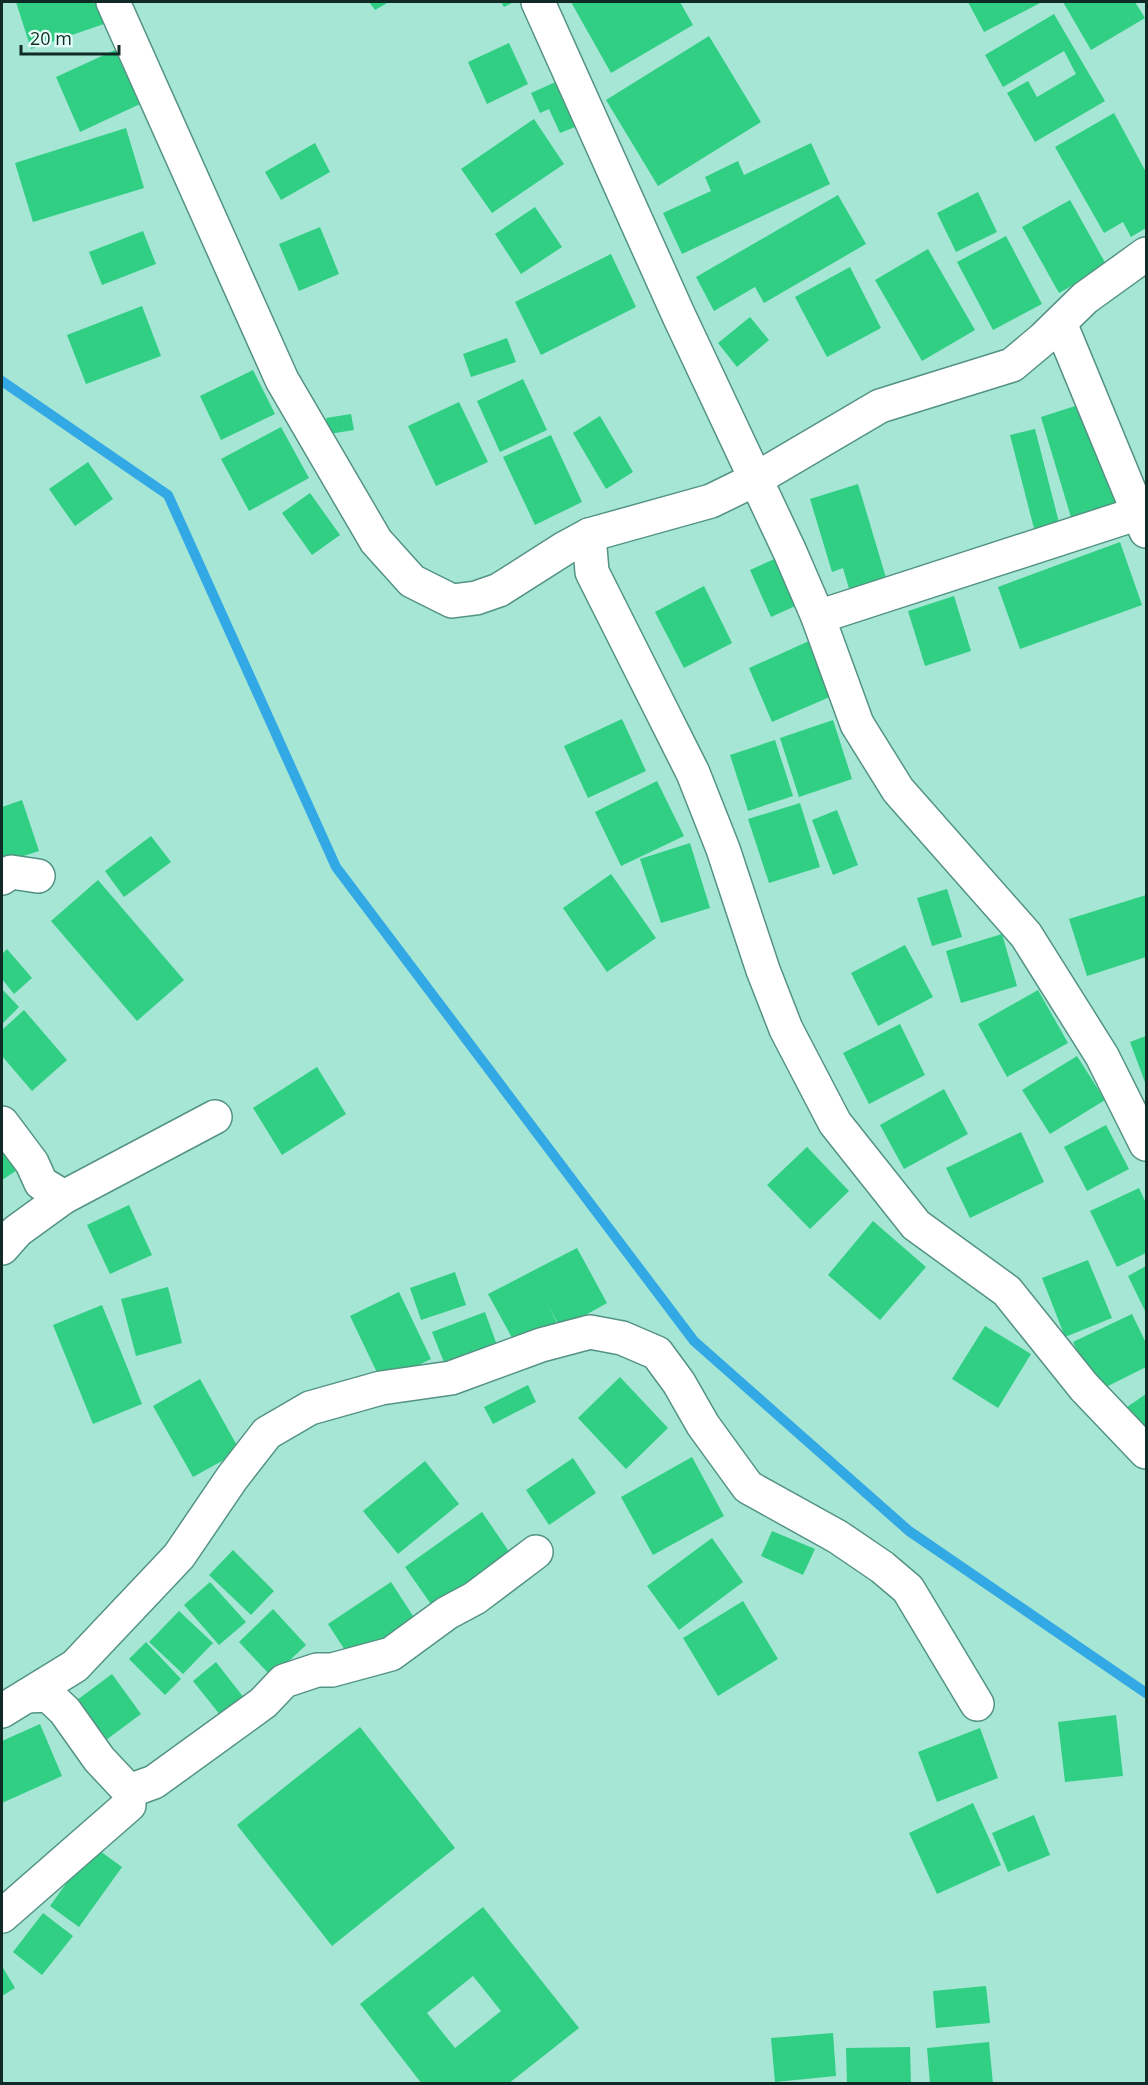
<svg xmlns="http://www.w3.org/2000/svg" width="1148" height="2085" font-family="'Open Sans',sans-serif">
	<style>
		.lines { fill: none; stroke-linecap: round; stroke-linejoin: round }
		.stream { stroke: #32a8e5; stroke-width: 10 }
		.building { fill: #30cf84; fill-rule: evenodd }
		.minor-casing { stroke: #549384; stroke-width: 36 }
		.minor { stroke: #fff; stroke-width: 33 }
	</style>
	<rect width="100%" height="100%" fill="#a5e6d5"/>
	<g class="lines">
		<polyline class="stream" points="2,381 168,495 336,867 694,1341 909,1531 1146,1693"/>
	</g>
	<g class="building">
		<polygon points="16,2 96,2 104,24 31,49"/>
		<polygon points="369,2 389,2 375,10"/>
		<polygon points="501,2 514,2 504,7"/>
		<polygon points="571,2 680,2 693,25 611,73"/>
		<polygon points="968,2 1042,2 984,32"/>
		<polygon points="1063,2 1135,2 1145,18 1091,50"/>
		<polygon points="1054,14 1105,101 1035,142 1007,93 1028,81 1037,97 1076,74 1064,51 1003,87 985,55"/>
		<polygon points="709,36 761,122 658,186 606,100"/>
		<polygon points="509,43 528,84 487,104 468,62"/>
		<polygon points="115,50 140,104 80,132 56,77"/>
		<polygon points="560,80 580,125 560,133 549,109 540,113 531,93"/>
		<polygon points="1114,113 1146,172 1146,228 1131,237 1123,222 1104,233 1055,147"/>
		<polygon points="534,119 564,164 492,213 461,169"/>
		<polygon points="126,128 144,188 33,222 15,163"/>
		<polygon points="315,143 330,172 281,200 265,172"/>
		<polygon points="811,143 830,184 682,254 663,213 711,191 705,177 738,161 744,175"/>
		<polygon points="978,192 997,232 956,252 937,213"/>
		<polygon points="838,195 866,244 764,303 755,287 714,311 696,277"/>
		<polygon points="1070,200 1107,266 1059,293 1022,227"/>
		<polygon points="535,207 562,247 521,274 495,234"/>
		<polygon points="320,227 339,274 299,291 279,244"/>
		<polygon points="143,231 156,264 102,285 89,252"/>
		<polygon points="1006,236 1042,304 993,330 957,262"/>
		<polygon points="928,249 975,330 922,361 875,280"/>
		<polygon points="611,254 636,307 541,355 515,302"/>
		<polygon points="850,267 881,328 827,357 795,297"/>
		<polygon points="142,306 161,356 86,384 67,335"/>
		<polygon points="750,317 769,340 737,367 718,343"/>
		<polygon points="507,338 516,362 471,377 463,354"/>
		<polygon points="253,370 275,414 221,440 200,396"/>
		<polygon points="523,379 547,430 500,452 477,401"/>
		<polygon points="1100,398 1132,506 1073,524 1041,417"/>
		<polygon points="459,402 488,462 436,486 408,426"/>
		<polygon points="351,414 354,430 329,434 326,418"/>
		<polygon points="600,416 633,472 606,489 573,433"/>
		<polygon points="281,427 309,478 249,511 221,459"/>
		<polygon points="1035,429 1064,542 1039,548 1010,435"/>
		<polygon points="551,435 582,502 535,525 503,457"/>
		<polygon points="88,462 113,499 75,526 49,489"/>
		<polygon points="858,484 887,581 850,592 843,568 832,572 810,499"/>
		<polygon points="310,493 340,535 312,555 282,513"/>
		<polygon points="1120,542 1142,605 1020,649 998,587"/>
		<polygon points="781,556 802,603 771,617 750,570"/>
		<polygon points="704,586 732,643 684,668 655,612"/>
		<polygon points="954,596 971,651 925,666 908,611"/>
		<polygon points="809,641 832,696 772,722 749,668"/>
		<polygon points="622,719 646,771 588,798 564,746"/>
		<polygon points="833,720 852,779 799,797 780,738"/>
		<polygon points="775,740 793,796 748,811 730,755"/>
		<polygon points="657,781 684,836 621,866 595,812"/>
		<polygon points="22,800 39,851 2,863 2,807"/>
		<polygon points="800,803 820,867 769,883 748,819"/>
		<polygon points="837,810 858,865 833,875 812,820"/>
		<polygon points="151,836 171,862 124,897 105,871"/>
		<polygon points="690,843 710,908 661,923 640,859"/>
		<polygon points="611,874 656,938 607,972 563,908"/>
		<polygon points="98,880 184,980 137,1021 51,921"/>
		<polygon points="947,889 962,937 932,946 917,898"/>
		<polygon points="1146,895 1146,957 1087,976 1069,919"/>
		<polygon points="1002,934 1017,986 961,1003 946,951"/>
		<polygon points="905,945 933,997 878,1026 851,973"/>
		<polygon points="7,949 32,978 14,994 2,979 2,954"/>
		<polygon points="2,989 19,1007 2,1024"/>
		<polygon points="1038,990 1068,1043 1007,1077 978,1024"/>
		<polygon points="24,1010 67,1060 32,1091 2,1056 2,1030"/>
		<polygon points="900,1024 925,1075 869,1104 843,1053"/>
		<polygon points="1146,1036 1146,1085 1130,1042"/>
		<polygon points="1077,1056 1105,1100 1050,1134 1022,1090"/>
		<polygon points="317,1067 346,1114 282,1155 253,1108"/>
		<polygon points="944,1089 968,1134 904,1169 880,1125"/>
		<polygon points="1106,1125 1129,1169 1087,1191 1064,1147"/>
		<polygon points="2,1126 25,1165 2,1180"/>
		<polygon points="1021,1132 1044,1182 970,1218 946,1168"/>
		<polygon points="807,1147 849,1191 810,1229 767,1185"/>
		<polygon points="1139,1188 1146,1203 1146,1253 1117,1267 1090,1211"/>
		<polygon points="129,1205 152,1255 110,1274 87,1225"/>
		<polygon points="873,1221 926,1267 880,1320 828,1275"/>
		<polygon points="577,1248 607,1303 561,1329 548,1305 557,1323 516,1345 488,1294"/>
		<polygon points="1088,1260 1112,1318 1065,1337 1042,1278"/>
		<polygon points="1146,1266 1146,1313 1128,1276"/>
		<polygon points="455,1272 466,1305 421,1320 410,1288"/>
		<polygon points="168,1287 182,1343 136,1356 121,1299"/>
		<polygon points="399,1292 431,1359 382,1383 350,1316"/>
		<polygon points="102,1305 142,1404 93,1424 53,1325"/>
		<polygon points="485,1312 501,1356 449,1375 432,1332"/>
		<polygon points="1132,1314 1146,1343 1146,1367 1096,1392 1073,1342"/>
		<polygon points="985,1326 1031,1354 998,1408 952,1379"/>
		<polygon points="620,1377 668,1428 626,1469 578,1418"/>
		<polygon points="200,1379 240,1451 193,1477 153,1406"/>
		<polygon points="528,1385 536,1402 493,1424 484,1407"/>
		<polygon points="1146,1394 1146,1438 1127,1407"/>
		<polygon points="692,1457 724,1516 653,1555 621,1497"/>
		<polygon points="573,1458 596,1493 549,1525 526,1490"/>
		<polygon points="425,1461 459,1504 398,1554 363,1511"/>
		<polygon points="482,1512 512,1556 435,1610 405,1567"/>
		<polygon points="772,1531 815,1549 803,1575 761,1556"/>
		<polygon points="712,1538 743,1582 679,1630 647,1586"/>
		<polygon points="233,1550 274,1591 251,1615 209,1575"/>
		<polygon points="210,1582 246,1622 219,1645 184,1605"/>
		<polygon points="391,1582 415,1619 352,1661 328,1624"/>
		<polygon points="743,1601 778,1659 718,1696 683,1638"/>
		<polygon points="273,1609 306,1645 272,1677 239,1642"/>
		<polygon points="179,1611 213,1643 183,1674 149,1642"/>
		<polygon points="146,1642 181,1679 165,1695 129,1659"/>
		<polygon points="216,1662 248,1703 225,1721 193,1681"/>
		<polygon points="112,1674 141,1714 102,1743 73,1703"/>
		<polygon points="1116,1715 1123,1776 1065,1782 1058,1722"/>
		<polygon points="40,1724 62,1776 2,1803 2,1741"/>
		<polygon points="360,1727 455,1848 332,1946 237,1825"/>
		<polygon points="980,1728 998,1778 937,1802 918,1752"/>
		<polygon points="973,1803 1001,1865 937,1894 909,1833"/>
		<polygon points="1034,1815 1050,1855 1008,1872 992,1833"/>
		<polygon points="93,1846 122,1867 79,1927 50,1906"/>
		<path d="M483,1907L579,2028L508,2084H422L360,2004ZM473,1976L501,2011L455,2048L427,2013Z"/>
		<polygon points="43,1913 73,1936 42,1975 13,1952"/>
		<polygon points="2,1966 15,1988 2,1996"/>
		<polygon points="986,1986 990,2023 936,2028 933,1991"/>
		<polygon points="833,2033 836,2076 775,2082 771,2038"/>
		<polygon points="989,2042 993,2084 930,2084 927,2048"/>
		<polygon points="910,2047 911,2084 847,2084 846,2048"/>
	</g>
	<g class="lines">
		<defs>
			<g id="minor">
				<polyline points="113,2 282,380 376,541 412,581 452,601 476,598 499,590 565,548 589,535 711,501 756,479 880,406 1012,365 1043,339 1085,298 1146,254"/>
				<polyline points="538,2 679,316 790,552 818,617 857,724 898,790 1026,935 1102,1056 1146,1144"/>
				<polyline points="1060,323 1146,531"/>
				<polyline points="589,535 592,572 693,773 723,849 763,970 786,1029 835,1123 916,1225 1007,1291 1084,1387 1146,1452"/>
				<polyline points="818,617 1139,513"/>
				<polyline points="2,878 11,872 38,876"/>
				<polyline points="2,1123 32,1163 41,1183 64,1197 215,1117"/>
				<polyline points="2,1248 17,1231 64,1197"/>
				<polyline points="2,1711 75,1666 179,1556 232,1478 267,1433 310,1408 381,1388 451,1378 541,1345 590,1332 622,1338 657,1353 679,1383 703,1425 748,1487 838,1537 882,1567 908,1589 977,1704"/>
				<polyline points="129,1791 154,1782 263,1703 284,1681 317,1670 332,1670 391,1654 447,1613 475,1598 536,1552"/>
				<polyline points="2,1916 129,1805 129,1791 99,1759 65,1711 48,1695 27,1696"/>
			</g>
		</defs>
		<use href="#minor" class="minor-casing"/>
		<use href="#minor" class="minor"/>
	</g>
	<rect width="1148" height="2085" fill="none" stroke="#102b25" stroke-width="6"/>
	<path d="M21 45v9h98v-9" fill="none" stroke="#102b25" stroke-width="3"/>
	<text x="30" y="45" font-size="18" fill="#102b25" stroke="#e5fef7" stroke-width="4.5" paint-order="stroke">20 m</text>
</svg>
